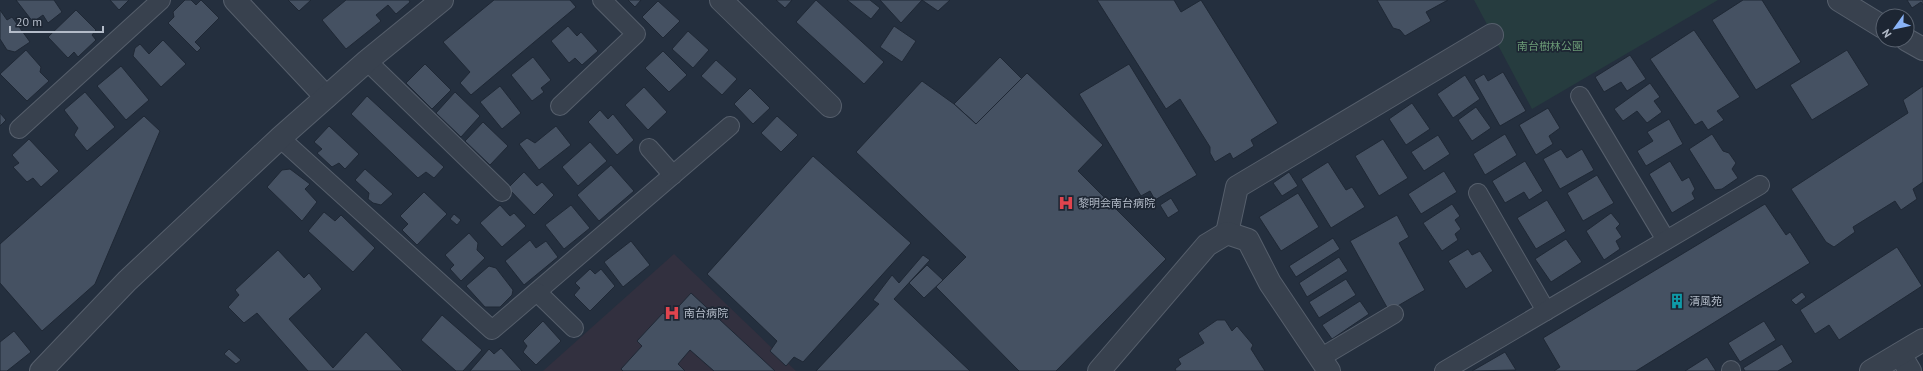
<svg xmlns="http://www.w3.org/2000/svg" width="1923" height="371" font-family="'PT Sans','Noto Sans JP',sans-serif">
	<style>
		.medical { fill: #32303f }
		.green { fill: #263c3f }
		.building { fill: #455162; stroke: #1f2835 }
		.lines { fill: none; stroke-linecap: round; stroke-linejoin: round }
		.lane-casing { stroke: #565f6c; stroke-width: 20 }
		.street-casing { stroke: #565f6c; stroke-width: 24 }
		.lane { stroke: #38414e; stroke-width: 18 }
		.street { stroke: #38414e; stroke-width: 22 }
		.labels { text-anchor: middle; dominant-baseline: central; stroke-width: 3.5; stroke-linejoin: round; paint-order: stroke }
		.park-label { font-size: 11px; fill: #6b9a76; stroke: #1d2633 }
		.poi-label { font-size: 11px; fill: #b4bcc9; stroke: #1d2633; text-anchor: start }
	</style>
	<rect width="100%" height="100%" fill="#242f3e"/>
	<polygon class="medical" points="674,254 796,371 543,371"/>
	<polygon class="green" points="1474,0 1718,0 1532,109"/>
	<g class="building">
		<polygon points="16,0 54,0 62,12 48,23 43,15 33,22"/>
		<polygon points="110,0 129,0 119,10"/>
		<polygon points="185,0 191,0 196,5 201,0 219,18 195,42 201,48 197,52 168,23 174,17 173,12"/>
		<polygon points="288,0 311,0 299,11"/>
		<polygon points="346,0 409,0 410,2 396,14 388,5 376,15 381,21 346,49 322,20"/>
		<polygon points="494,0 570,0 576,7 471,95 460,83 470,72 443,42"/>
		<polygon points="628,0 641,0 635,7"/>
		<polygon points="776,0 792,0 785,8"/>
		<polygon points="816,0 884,62 864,84 796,22"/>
		<polygon points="847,0 870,0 880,8 871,19"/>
		<polygon points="880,0 950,0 938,11 922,0 901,23"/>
		<polygon points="1097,0 1174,0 1181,12 1201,0 1278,123 1251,140 1254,146 1233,159 1230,153 1215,162 1210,153 1210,147 1180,99 1166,109"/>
		<polygon points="1377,0 1448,0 1426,12 1431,21 1405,36 1400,30 1393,28"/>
		<polygon points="1743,0 1762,0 1801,62 1756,90 1712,20"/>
		<polygon points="1907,0 1923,0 1923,5 1921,2 1912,8"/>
		<polygon points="658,1 680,21 663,38 642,17"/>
		<polygon points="0,10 7,20 12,17 30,42 15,52 7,50 0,39"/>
		<polygon points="76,10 96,30 92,35 96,40 78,57 74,52 68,58 48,37"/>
		<polygon points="568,26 577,36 581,32 598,51 582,65 575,58 569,63 551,41"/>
		<polygon points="894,26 916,41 902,62 880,47"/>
		<polygon points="1694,30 1740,97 1717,111 1724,120 1708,130 1702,121 1695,125 1650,59"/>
		<polygon points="688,31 709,50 693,68 672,49"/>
		<polygon points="163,40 186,64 161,87 133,56 135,48 140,44 149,54"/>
		<polygon points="26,50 41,67 40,72 49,81 27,101 0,74"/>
		<polygon points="1847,50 1869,85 1812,120 1790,85"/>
		<polygon points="663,51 687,75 669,92 645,68"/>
		<polygon points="1630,55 1646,79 1627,91 1621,82 1604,92 1595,77"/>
		<polygon points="533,57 551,80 541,88 544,92 532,101 511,75"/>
		<polygon points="1000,57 1022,79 976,124 954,104"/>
		<polygon points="716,60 737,79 722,95 701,76"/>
		<polygon points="425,64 451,90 432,109 406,83"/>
		<polygon points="1129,64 1197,175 1155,200 1150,191 1141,196 1079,94"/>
		<polygon points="121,66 149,100 126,120 97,86"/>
		<polygon points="1503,72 1526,111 1500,126 1474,80 1484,74 1488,81"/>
		<polygon points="1027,73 1103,145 1078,171 1166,259 1056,371 1019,371 936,287 966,257 856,152 922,81 954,104 976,124"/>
		<polygon points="1465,75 1480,99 1453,118 1437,94"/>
		<polygon points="1650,83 1660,97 1654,101 1662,112 1647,123 1637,111 1623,121 1614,109"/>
		<polygon points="500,86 521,113 502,129 480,102"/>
		<polygon points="1923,86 1923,182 1913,189 1917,199 1901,210 1895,201 1853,227 1855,232 1834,247 1826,242 1791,189 1908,113 1903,100"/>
		<polygon points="644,87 667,112 648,130 625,105"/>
		<polygon points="750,88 770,108 753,124 734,104"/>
		<polygon points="85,92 115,127 87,151 74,135 78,128 64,110"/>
		<polygon points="455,92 480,116 461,137 436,113"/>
		<polygon points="367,96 444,167 434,178 426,172 418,178 351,114"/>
		<polygon points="1412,103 1430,129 1406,145 1389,119"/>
		<polygon points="1476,107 1491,128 1472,141 1458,120"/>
		<polygon points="1548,108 1560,128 1549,136 1553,144 1536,155 1519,125"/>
		<polygon points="600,110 608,119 613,114 634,140 617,155 588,122"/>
		<polygon points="0,113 6,120 0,126"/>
		<polygon points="144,116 160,131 95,284 42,331 0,283 0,244"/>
		<polygon points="777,116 798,135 781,152 761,133"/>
		<polygon points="1669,119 1683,144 1646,166 1637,151 1653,141 1647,132"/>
		<polygon points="483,122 508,146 490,165 465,141"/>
		<polygon points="329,126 359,154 345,169 339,163 332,167 317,153 322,149 314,142"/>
		<polygon points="556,126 571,145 539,170 519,144 527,138 535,143"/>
		<polygon points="1505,134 1517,155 1485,175 1473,154"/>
		<polygon points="1712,134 1723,151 1729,153 1736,163 1732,169 1738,178 1722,189 1715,190 1689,149"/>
		<polygon points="1438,135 1450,154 1424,171 1411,152"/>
		<polygon points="29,139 59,171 41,187 33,178 27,182 13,167 19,163 12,155"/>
		<polygon points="1383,139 1408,178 1379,196 1355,156"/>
		<polygon points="590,142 607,161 578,186 562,167"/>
		<polygon points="1561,149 1567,158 1582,149 1594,170 1560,189 1543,159"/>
		<polygon points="813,156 911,243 803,362 794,357 786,366 770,351 777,341 707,274"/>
		<polygon points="1525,161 1543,191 1529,200 1524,192 1505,203 1492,181"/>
		<polygon points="1670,161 1682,181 1689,177 1695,189 1692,193 1695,199 1672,213 1649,174"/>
		<polygon points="1328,162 1346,190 1352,187 1365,207 1331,228 1301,179"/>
		<polygon points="611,165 634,191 599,221 577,195"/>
		<polygon points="290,169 310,184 305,189 317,202 302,221 267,187 282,170"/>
		<polygon points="365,169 393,194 381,205 373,203 368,199 369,193 355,180"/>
		<polygon points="1444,171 1457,192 1421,214 1408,194"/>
		<polygon points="524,172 537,186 542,182 554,195 534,215 508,188"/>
		<polygon points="1289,172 1298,186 1282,196 1273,183"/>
		<polygon points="1597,175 1614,203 1583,221 1567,193"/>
		<polygon points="424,192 447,214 417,245 402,230 408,224 400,216"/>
		<polygon points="1298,193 1319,227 1281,251 1259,217"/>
		<polygon points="1171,198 1179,211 1168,218 1160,205"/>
		<polygon points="1547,200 1566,231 1536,249 1517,218"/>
		<polygon points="1452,204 1460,216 1455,220 1461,229 1455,234 1458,240 1442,251 1423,223"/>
		<polygon points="1765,204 1786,235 1790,232 1810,263 1636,371 1554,371 1560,367 1543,338"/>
		<polygon points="500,205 510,216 514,213 526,226 502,247 480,223"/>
		<polygon points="571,205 590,228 564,249 545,225"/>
		<polygon points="324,212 335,221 341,215 375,248 353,272 308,231"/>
		<polygon points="1611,213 1620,224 1616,228 1622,237 1616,241 1620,249 1604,260 1586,231"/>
		<polygon points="454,214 461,220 457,225 450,219"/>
		<polygon points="1397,215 1409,237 1399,243 1425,290 1389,311 1350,241"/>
		<polygon points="469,233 478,243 477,250 485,258 461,281 450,269 454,265 445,255"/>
		<polygon points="1333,238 1340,249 1296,277 1289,266"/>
		<polygon points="1566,239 1582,262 1551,282 1535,259"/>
		<polygon points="530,240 536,248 546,241 558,257 524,285 505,261"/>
		<polygon points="631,241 650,265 623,287 604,262"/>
		<polygon points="1897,247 1922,286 1839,340 1829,325 1815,334 1800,310"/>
		<polygon points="1468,249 1472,255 1480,251 1493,271 1466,289 1448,261"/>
		<polygon points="278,250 304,278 309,273 322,289 289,319 333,368 366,332 403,371 308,371 257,313 244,323 228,307 239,295 235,290"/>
		<polygon points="923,255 930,260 894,299 970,371 816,371 879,304 873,300 892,275 899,283"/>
		<polygon points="1339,257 1348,271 1307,297 1299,283"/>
		<polygon points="927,265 943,280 924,298 909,283"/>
		<polygon points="489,266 496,268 513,290 512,295 500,307 485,307 466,286"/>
		<polygon points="590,269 595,274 601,269 615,286 590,311 574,295 580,288 575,283"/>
		<polygon points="1346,279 1356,295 1319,318 1309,302"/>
		<polygon points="1802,292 1806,297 1796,305 1791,300"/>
		<polygon points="691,293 775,371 714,371 690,350 678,364 685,371 623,371 621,369 642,346 637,341 663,313 669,317"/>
		<polygon points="1360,301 1369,314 1332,339 1322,325"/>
		<polygon points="442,315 482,350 463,371 456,371 421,340"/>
		<polygon points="1217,320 1225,320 1232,331 1237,326 1253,345 1251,349 1265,371 1176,371 1175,369 1181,364 1178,359 1204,343 1198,333"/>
		<polygon points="543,321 561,341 536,365 523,352 527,346 523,341"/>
		<polygon points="1764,321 1776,340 1740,362 1728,343"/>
		<polygon points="14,331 31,352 7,371 0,371 0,342"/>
		<polygon points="1782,344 1793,362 1778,371 1745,371 1743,368"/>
		<polygon points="501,348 522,371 470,371 489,349 494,354"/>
		<polygon points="229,349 241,360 236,364 224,354"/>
		<polygon points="1505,352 1516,370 1472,371"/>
		<polygon points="1707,357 1716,371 1685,371"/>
	</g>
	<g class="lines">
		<defs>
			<g id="lane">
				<polyline points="367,61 502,192"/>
				<polyline points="1580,96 1666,240"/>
				<polyline points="560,106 636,34 602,0"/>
				<polyline points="19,129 161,0"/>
				<polyline points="280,138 492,330 730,126"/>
				<polyline points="649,148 673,175"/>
				<polyline points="1478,193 1546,311"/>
				<polyline points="537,292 574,328"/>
				<polyline points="1320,358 1394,314"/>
				<polyline points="1731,370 1731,371"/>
				<polyline points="1444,371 1760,185"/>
			</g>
			<g id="street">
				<polyline points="235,0 326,97"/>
				<polyline points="721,0 830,106"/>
				<polyline points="1839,0 1883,27"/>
				<polyline points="1907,40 1923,49"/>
				<polyline points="1227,233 1237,187 1492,35"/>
				<polyline points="1900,354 1910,371"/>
				<polyline points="41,371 127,281 280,138 367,61 442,0"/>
				<polyline points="1099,371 1207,245 1227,233 1248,240 1270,283 1329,371"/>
				<polyline points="1871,371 1923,340"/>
			</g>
		</defs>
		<use href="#lane" class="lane-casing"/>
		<use href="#street" class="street-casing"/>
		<use href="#lane" class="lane"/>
		<use href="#street" class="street"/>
	</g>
	<defs>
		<symbol id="hospital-bare" viewBox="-9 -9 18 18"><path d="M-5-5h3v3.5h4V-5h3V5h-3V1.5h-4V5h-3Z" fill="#e0444e" stroke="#1d2633" stroke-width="2.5" paint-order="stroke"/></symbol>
		<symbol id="building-bare" viewBox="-9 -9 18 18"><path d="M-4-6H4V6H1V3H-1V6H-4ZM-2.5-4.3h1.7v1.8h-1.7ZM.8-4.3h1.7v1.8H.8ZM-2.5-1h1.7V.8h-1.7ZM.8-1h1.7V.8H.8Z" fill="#0f9aa8" stroke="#1d2633" stroke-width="2.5" paint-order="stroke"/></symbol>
	</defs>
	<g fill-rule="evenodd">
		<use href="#hospital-bare" x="1055" y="192" width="22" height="22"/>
		<use href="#building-bare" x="1666" y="290" width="22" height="22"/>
		<use href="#hospital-bare" x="661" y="302" width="22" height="22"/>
	</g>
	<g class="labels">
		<g class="park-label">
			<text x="1550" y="46">南台樹林公園</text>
		</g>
		<g class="poi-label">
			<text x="1078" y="203">黎明会南台病院</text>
			<text x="1689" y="301">清風苑</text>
			<text x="684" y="313">南台病院</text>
		</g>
	</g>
	<g transform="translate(1895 28) rotate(237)"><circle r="19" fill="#1d2633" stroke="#59626f"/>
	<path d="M0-3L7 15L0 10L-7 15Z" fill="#8ab4f8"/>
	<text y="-6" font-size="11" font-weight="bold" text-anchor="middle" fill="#b4bcc9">N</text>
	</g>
	<path d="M10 26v6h93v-6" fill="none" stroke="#b4bcc9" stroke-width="2"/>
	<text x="16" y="26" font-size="12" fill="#b4bcc9" stroke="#1d2633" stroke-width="3" paint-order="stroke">20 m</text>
</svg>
